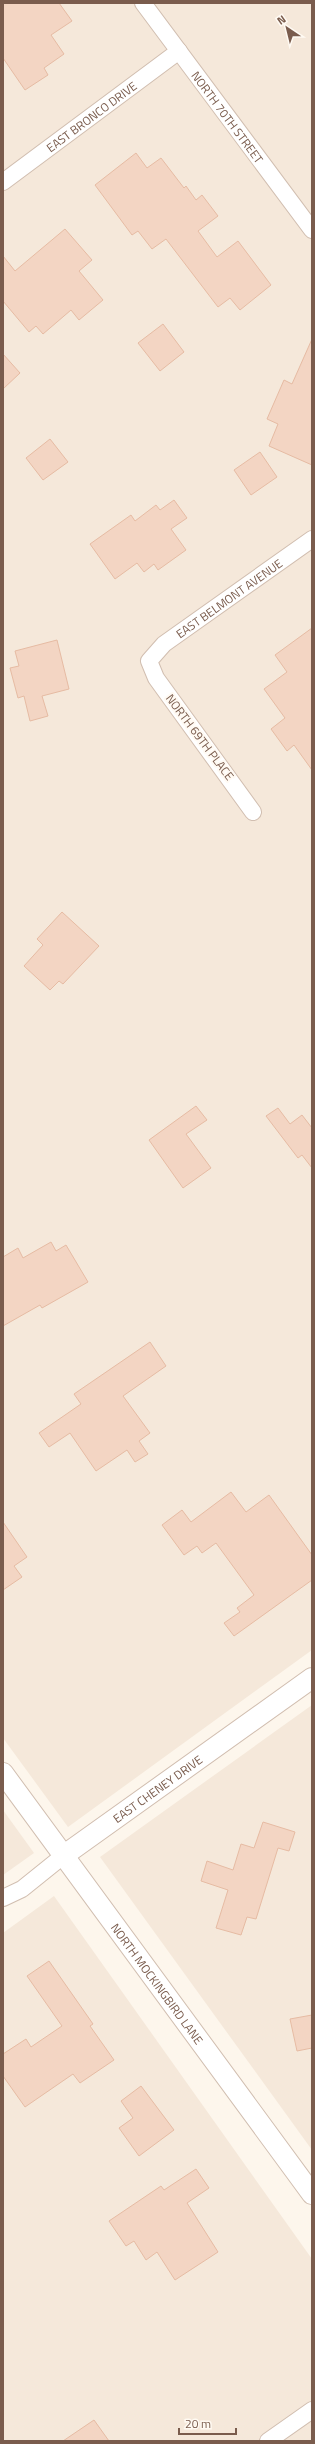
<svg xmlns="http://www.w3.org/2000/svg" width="315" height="2444" font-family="'Titillium Web',sans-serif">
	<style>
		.residential { fill: #f5e8da }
		.building { fill: #f3d5c3; stroke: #e6bba3 }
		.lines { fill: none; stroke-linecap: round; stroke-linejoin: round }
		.minor-casing { stroke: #d1beb0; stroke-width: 18 }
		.tertiary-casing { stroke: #d1beb0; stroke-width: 22 }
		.minor { stroke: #fff; stroke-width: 16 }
		.tertiary { stroke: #fff; stroke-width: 20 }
		.labels { text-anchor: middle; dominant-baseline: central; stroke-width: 4; stroke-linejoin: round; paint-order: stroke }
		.street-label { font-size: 12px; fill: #7a5c4d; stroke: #fffaf3 }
	</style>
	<rect width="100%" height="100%" fill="#fdf6ec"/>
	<g class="residential">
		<polygon points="3,3 312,3 312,1650 68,1827 3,1738"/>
		<polygon points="312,1705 312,2150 100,1857"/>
		<polygon points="3,1810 34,1853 3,1875"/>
		<polygon points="54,1896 312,2259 312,2441 3,2441 3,1933"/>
	</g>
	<g class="building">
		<polygon points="3,3 59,3 72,21 51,35 64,54 44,68 48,75 25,90 3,58"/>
		<polygon points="136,153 147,168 161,158 184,188 186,186 196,200 202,195 218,216 198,231 217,257 238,241 271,285 240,310 230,298 218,307 166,239 152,249 138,231 132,235 95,185"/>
		<polygon points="65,229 92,260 79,271 103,300 79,320 71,310 43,334 36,326 29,332 3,301 3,256 15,271"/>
		<polygon points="163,324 184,352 160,371 138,343"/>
		<polygon points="312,339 312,465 269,446 278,424 267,419 284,380 292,384"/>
		<polygon points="3,354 20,373 3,389"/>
		<polygon points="50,439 68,462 43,480 26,458"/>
		<polygon points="260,452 277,477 251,495 234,470"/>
		<polygon points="174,500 187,518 171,529 186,550 158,570 154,564 144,572 137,563 115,579 90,544 131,515 135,521 156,505 160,510"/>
		<polygon points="312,628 312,770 294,745 287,751 271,729 285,718 264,689 287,672 275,655"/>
		<polygon points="57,640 69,689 42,696 48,716 30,721 24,696 18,698 10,668 19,666 15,651"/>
		<polygon points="62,912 99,946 63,984 59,981 50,990 24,966 43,945 37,939"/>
		<polygon points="196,1106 207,1120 186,1134 211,1168 183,1188 149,1140"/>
		<polygon points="278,1108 290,1124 302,1115 312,1128 312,1168 302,1155 298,1158 266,1116"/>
		<polygon points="51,1242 56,1251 66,1245 88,1282 42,1308 40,1305 3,1326 3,1257 18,1248 23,1258"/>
		<polygon points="150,1342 166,1366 123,1396 150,1433 139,1441 148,1454 135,1462 127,1450 96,1471 70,1433 49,1447 39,1433 81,1404 74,1394"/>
		<polygon points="231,1492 246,1512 269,1495 312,1555 312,1580 234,1636 224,1623 240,1612 237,1608 254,1595 216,1543 202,1553 197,1546 184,1555 162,1525 182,1510 191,1522"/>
		<polygon points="3,1522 27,1557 14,1566 22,1577 3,1590"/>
		<polygon points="263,1822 295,1832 289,1851 278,1848 256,1919 247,1917 241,1935 216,1928 228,1890 201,1881 207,1861 233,1870 241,1844 254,1848"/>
		<polygon points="49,1961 93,2024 90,2026 114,2060 80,2083 73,2074 25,2107 3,2076 3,2054 26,2039 31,2047 62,2026 27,1976"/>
		<polygon points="312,2015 312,2048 297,2051 290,2019"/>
		<polygon points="141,2086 174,2130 139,2156 119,2128 133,2118 121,2101"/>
		<polygon points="196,2169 209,2188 187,2203 218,2252 175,2280 157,2252 146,2260 134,2241 126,2246 109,2221 161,2186 164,2190"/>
		<polygon points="94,2420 109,2441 63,2441"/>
	</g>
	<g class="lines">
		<defs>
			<g id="minor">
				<path id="s1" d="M143,3L312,230"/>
				<path id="s2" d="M3,182L179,51"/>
				<path id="s3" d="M253,812L156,678L149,661L164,644L312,539"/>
				<polyline points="3,1898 22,1889 63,1856"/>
				<polyline points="268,2441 312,2410"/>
			</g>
			<g id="tertiary">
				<path id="s4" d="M3,1773L312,2194"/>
				<path id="s5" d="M63,1856L312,1678"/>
			</g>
		</defs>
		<use href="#minor" class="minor-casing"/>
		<use href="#tertiary" class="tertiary-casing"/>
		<use href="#minor" class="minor"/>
		<use href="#tertiary" class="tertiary"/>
	</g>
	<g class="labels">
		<g class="street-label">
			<text stroke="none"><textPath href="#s2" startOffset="110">EAST BRONCO DRIVE</textPath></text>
			<text stroke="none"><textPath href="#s1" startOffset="142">NORTH 70TH STREET</textPath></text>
			<text stroke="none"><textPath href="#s3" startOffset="286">EAST BELMONT AVENUE</textPath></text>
			<text transform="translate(200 737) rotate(53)">NORTH 69TH PLACE</text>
			<text stroke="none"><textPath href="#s5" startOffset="116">EAST CHENEY DRIVE</textPath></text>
			<text stroke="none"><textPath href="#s4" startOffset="261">NORTH MOCKINGBIRD LANE</textPath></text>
		</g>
	</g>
	<rect width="315" height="2444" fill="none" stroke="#7a5c4d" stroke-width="8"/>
	<g transform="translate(287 28) rotate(325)" stroke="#fffaf3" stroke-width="3" paint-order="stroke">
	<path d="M0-3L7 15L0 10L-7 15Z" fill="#7a5c4d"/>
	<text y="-6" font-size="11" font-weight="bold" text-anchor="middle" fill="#7a5c4d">N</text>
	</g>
	<path d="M179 2428v6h57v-6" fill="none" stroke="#7a5c4d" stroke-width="2"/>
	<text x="185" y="2428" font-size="12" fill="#7a5c4d" stroke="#fffaf3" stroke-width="3" paint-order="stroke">20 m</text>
</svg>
